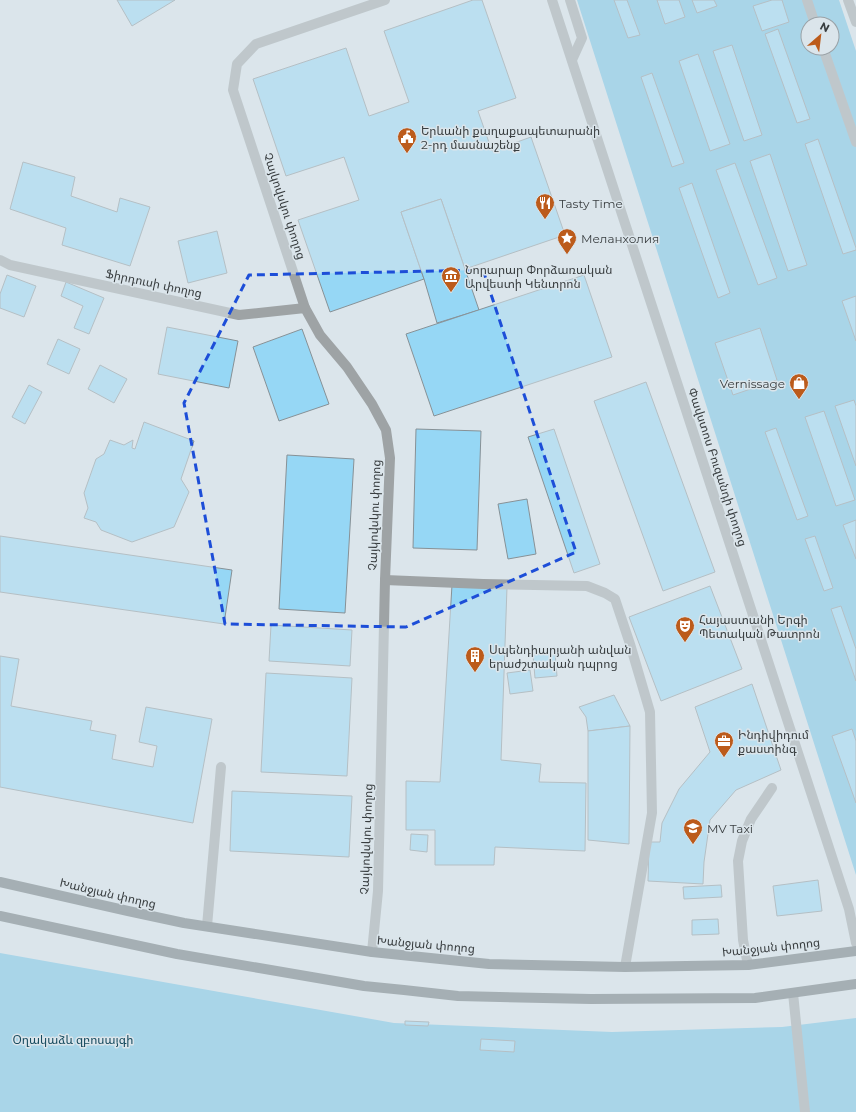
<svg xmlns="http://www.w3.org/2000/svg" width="856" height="1112" font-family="Montserrat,'Noto Sans Armenian',sans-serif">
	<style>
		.green { fill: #6ec0e5; fill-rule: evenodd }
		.building { fill: #96d7f5; stroke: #879196 }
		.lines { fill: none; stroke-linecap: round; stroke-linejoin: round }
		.service { stroke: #9ea3a5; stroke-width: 10 }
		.minor { stroke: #9ea3a5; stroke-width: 10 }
		.tertiary { stroke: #9ea3a5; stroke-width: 10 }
		.primary { stroke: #656d71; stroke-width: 10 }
		.marked { fill: none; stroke: #1d4ed8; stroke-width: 3; stroke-dasharray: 8 5; stroke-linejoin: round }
		.labels { text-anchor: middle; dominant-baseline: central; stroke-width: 3; stroke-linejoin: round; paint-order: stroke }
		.poi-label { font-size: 12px; fill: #393e40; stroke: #dbe5eb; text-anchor: start }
		.street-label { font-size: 12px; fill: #393e40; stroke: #dbe5eb }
		.park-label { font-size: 12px; fill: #174b5f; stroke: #dbe5eb }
	</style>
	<rect width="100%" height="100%" fill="#dbe5eb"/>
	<g class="green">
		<path d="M577,0H839L856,51V875ZM808,24H832V48H808Z"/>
		<polygon points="0,953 394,1023 612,1032 782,1027 856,1018 856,1112 0,1112"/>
	</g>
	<g class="building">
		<polygon points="117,0 175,0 132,26"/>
		<polygon points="473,0 482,0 516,98 478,111 492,151 531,137 565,235 465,269 441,199 401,212 424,279 330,312 298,220 359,200 344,157 286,176 253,79 346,48 369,116 409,102 384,31"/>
		<polygon points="614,0 627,0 640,35 628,38"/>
		<polygon points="657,0 679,0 685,17 665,24"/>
		<polygon points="692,0 714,0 717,6 697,13"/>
		<polygon points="772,0 782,0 789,22 762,31 753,6"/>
		<polygon points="778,29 810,119 797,123 765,34"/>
		<polygon points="732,45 762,135 744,141 713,51"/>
		<polygon points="698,54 730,144 710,151 679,61"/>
		<polygon points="652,73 684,163 672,167 641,77"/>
		<polygon points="818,139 856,248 856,250 843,254 805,144"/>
		<polygon points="770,154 807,265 788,271 750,161"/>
		<polygon points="23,162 75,177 71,196 117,212 120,198 150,207 130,266 62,245 66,228 10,209"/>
		<polygon points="735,163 777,278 758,285 716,170"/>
		<polygon points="692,183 730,293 718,298 679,188"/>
		<polygon points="441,199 479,310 437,323 424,279 401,212"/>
		<polygon points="217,231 227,273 188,283 178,241"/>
		<polygon points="7,275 36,286 24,317 0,308 0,294"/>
		<polygon points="584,275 612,357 434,416 406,334"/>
		<polygon points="66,282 104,298 89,334 74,328 83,306 61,296"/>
		<polygon points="856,296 856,341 842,301"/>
		<polygon points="167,327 238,341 229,388 158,374"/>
		<polygon points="760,328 777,380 733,395 715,343"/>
		<polygon points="302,329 329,404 279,421 253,347"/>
		<polygon points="58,339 80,349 69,374 47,364"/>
		<polygon points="100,365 127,379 114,403 88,389"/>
		<polygon points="646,382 715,572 663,591 594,401"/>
		<polygon points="29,385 42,392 25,424 12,417"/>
		<polygon points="854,400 856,406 856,466 835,406"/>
		<polygon points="824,411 855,500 836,506 805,417"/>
		<polygon points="144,422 194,441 181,479 189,492 174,527 132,542 101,530 96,522 84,518 88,508 84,493 96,459 104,454 110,440 124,445 133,440 132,448 135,449"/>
		<polygon points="776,428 808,516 797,520 765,432"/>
		<polygon points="416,429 481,431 477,550 413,548"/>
		<polygon points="554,429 600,564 574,573 528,437"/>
		<polygon points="287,455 354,459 345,613 279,609"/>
		<polygon points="527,499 536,554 508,559 498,504"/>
		<polygon points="856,520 856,559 843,525"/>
		<polygon points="0,536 232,570 224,624 0,592"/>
		<polygon points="815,536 833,588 824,591 805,539"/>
		<polygon points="452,585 507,587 501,760 541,764 539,782 586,783 585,851 495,847 494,865 435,865 435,830 406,830 406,781 440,782"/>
		<polygon points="710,586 742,669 661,701 629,617"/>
		<polygon points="841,606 856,649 856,681 831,609"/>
		<polygon points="271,625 352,630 350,666 269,661"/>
		<polygon points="555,652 557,676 535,678 533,655"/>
		<polygon points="0,656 19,659 11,706 92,721 90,730 116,735 112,759 153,767 157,746 139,742 146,707 212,719 193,823 0,787"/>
		<polygon points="530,670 533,691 510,694 507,673"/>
		<polygon points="266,673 352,678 347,776 261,772"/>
		<polygon points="752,684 781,770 736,790 710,820 704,862 703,884 648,881 649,842 660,842 662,823 679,789 710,752 695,707"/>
		<polygon points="614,695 630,726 588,731 586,717 579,707"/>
		<polygon points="630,726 629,844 588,840 588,731"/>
		<polygon points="852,729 856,741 856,803 832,736"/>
		<polygon points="232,791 352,796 349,857 230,851"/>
		<polygon points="411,834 428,835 427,852 410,850"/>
		<polygon points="818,880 822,911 777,916 773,886"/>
		<polygon points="721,885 722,897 684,899 683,887"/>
		<polygon points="718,919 719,934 692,935 692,920"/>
		<polygon points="405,1021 429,1022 428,1026 405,1025"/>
		<polygon points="481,1039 515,1041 514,1052 480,1050"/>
	</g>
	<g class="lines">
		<g class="service">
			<polyline points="570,0 582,38 572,60"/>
			<polyline points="807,0 815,24"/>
			<polyline points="823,48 856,142"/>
			<polyline points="305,308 233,90 237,64 256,44 385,0"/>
			<polyline points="385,580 483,584 587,586 605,593 615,599 630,644 650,712 652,813 625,967"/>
			<polyline points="207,926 221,767"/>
			<polyline points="748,965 743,940 738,861 742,841 751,819 772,788"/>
			<polyline points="793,993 805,1112"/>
		</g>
		<polyline class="minor" points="0,260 10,265 239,315 305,308 320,335 347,367 372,404 386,430 390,458 385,580 378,891 372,952"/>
		<g class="tertiary">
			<polyline points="552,0 849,909 856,943"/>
			<polyline points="848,0 856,22"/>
		</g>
		<g class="primary">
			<polyline points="0,882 128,911 184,923 372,952 489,964 625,967 748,965 856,951"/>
			<polyline points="0,916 177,954 364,986 404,990 458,996 591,999 755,998 856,984"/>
		</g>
	</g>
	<path d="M0 0H856V1112H0ZM483,270L576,552L406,627L225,624L184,403L249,275Z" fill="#dbe5eb" fill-opacity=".55" fill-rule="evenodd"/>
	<path class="marked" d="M483,270L576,552L406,627L225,624L184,403L249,275Z"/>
	<defs>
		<symbol id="civic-pin" viewBox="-11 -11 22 30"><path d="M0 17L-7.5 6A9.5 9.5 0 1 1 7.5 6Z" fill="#bc5b1b" stroke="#dbe5eb"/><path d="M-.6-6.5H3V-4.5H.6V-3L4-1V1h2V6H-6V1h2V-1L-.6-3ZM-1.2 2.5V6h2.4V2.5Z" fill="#fff"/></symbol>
		<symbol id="restaurant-pin" viewBox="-11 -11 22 30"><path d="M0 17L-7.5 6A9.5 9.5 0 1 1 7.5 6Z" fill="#bc5b1b" stroke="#dbe5eb"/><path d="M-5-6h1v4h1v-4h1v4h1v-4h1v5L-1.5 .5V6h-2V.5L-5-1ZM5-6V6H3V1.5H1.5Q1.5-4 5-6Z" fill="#fff"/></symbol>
		<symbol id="sight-pin" viewBox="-11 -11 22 30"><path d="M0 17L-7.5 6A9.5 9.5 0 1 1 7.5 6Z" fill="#bc5b1b" stroke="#dbe5eb"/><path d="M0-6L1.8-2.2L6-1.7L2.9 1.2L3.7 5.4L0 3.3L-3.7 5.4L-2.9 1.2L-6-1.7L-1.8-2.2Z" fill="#fff"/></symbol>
		<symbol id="museum-pin" viewBox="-11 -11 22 30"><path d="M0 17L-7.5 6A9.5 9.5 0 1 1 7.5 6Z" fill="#bc5b1b" stroke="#dbe5eb"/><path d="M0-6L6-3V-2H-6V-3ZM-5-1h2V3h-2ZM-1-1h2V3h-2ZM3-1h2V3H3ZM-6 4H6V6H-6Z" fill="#fff"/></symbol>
		<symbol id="shop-pin" viewBox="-11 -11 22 30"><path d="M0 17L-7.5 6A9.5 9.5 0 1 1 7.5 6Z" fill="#bc5b1b" stroke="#dbe5eb"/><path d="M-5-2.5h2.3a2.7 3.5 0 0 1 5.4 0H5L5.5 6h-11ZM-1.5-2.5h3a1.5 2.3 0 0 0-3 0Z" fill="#fff"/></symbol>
		<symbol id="theatre-pin" viewBox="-11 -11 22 30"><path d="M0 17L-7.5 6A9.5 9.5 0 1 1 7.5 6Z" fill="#bc5b1b" stroke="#dbe5eb"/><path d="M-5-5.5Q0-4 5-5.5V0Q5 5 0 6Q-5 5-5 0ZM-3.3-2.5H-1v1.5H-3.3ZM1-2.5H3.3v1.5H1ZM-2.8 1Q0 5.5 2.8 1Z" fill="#fff"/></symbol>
		<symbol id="building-pin" viewBox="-11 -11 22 30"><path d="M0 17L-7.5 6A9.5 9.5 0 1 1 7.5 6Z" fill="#bc5b1b" stroke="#dbe5eb"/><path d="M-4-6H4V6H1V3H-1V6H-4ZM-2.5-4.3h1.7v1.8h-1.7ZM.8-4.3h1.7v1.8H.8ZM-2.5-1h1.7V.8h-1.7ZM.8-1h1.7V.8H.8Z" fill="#fff"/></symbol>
		<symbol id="office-pin" viewBox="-11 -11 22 30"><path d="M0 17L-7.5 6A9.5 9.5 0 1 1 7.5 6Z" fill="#bc5b1b" stroke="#dbe5eb"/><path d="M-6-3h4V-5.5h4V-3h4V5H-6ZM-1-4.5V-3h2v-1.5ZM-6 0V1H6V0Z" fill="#fff"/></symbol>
		<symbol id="school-pin" viewBox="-11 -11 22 30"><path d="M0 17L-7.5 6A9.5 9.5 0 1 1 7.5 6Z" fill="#bc5b1b" stroke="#dbe5eb"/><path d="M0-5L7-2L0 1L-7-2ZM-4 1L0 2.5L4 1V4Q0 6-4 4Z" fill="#fff"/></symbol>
	</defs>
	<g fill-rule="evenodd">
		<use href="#civic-pin" x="396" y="126" width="22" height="30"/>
		<use href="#restaurant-pin" x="534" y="192" width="22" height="30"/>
		<use href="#sight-pin" x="556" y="227" width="22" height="30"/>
		<use href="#museum-pin" x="440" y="265" width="22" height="30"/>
		<use href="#shop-pin" x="788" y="372" width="22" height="30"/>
		<use href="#theatre-pin" x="674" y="615" width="22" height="30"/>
		<use href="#building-pin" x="464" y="645" width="22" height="30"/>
		<use href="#office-pin" x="713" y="730" width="22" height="30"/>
		<use href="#school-pin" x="682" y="817" width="22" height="30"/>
	</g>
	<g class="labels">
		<g class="poi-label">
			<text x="421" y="130">Երևանի քաղաքապետարանի<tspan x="421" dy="14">2-րդ մասնաշենք</tspan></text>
			<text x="559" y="203">Tasty Time</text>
			<text x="581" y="238">Меланхолия</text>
			<text x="465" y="269">Նորարար Փորձառական<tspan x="465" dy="14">Արվեստի Կենտրոն</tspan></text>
			<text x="785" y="383" text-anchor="end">Vernissage</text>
			<text x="699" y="619">Հայաստանի Երգի<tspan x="699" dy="14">Պետական Թատրոն</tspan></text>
			<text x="489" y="649">Սպենդիարյանի անվան<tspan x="489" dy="14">երաժշտական դպրոց</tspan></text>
			<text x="738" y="734">Ինդիվիդում<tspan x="738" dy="14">քաստինգ</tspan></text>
			<text x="707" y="828">MV Taxi</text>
		</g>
		<g class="street-label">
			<text transform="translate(285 206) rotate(72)">Չայկովսկու փողոց</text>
			<text transform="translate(154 283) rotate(12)">Ֆիրդուսի փողոց</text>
			<text transform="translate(718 467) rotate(72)">Փավստոս Բուզանդի փողոց</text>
			<text transform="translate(374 515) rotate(-88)">Չայկովսկու փողոց</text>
			<text transform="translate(366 839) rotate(-88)">Չայկովսկու փողոց</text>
			<text transform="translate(108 893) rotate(13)">Խանջյան փողոց</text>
			<text transform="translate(426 944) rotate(5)">Խանջյան փողոց</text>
			<text transform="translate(771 947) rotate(-6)">Խանջյան փողոց</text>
		</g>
		<g class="park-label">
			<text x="73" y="1039">Օղակաձև զբոսայգի</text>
		</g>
	</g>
	<g transform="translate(820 36) rotate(28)"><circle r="19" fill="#dbe5eb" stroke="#9aa2a7"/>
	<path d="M0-3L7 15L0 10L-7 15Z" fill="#bc5b1b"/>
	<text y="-6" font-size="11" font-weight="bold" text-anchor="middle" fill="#393e40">N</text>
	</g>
</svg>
